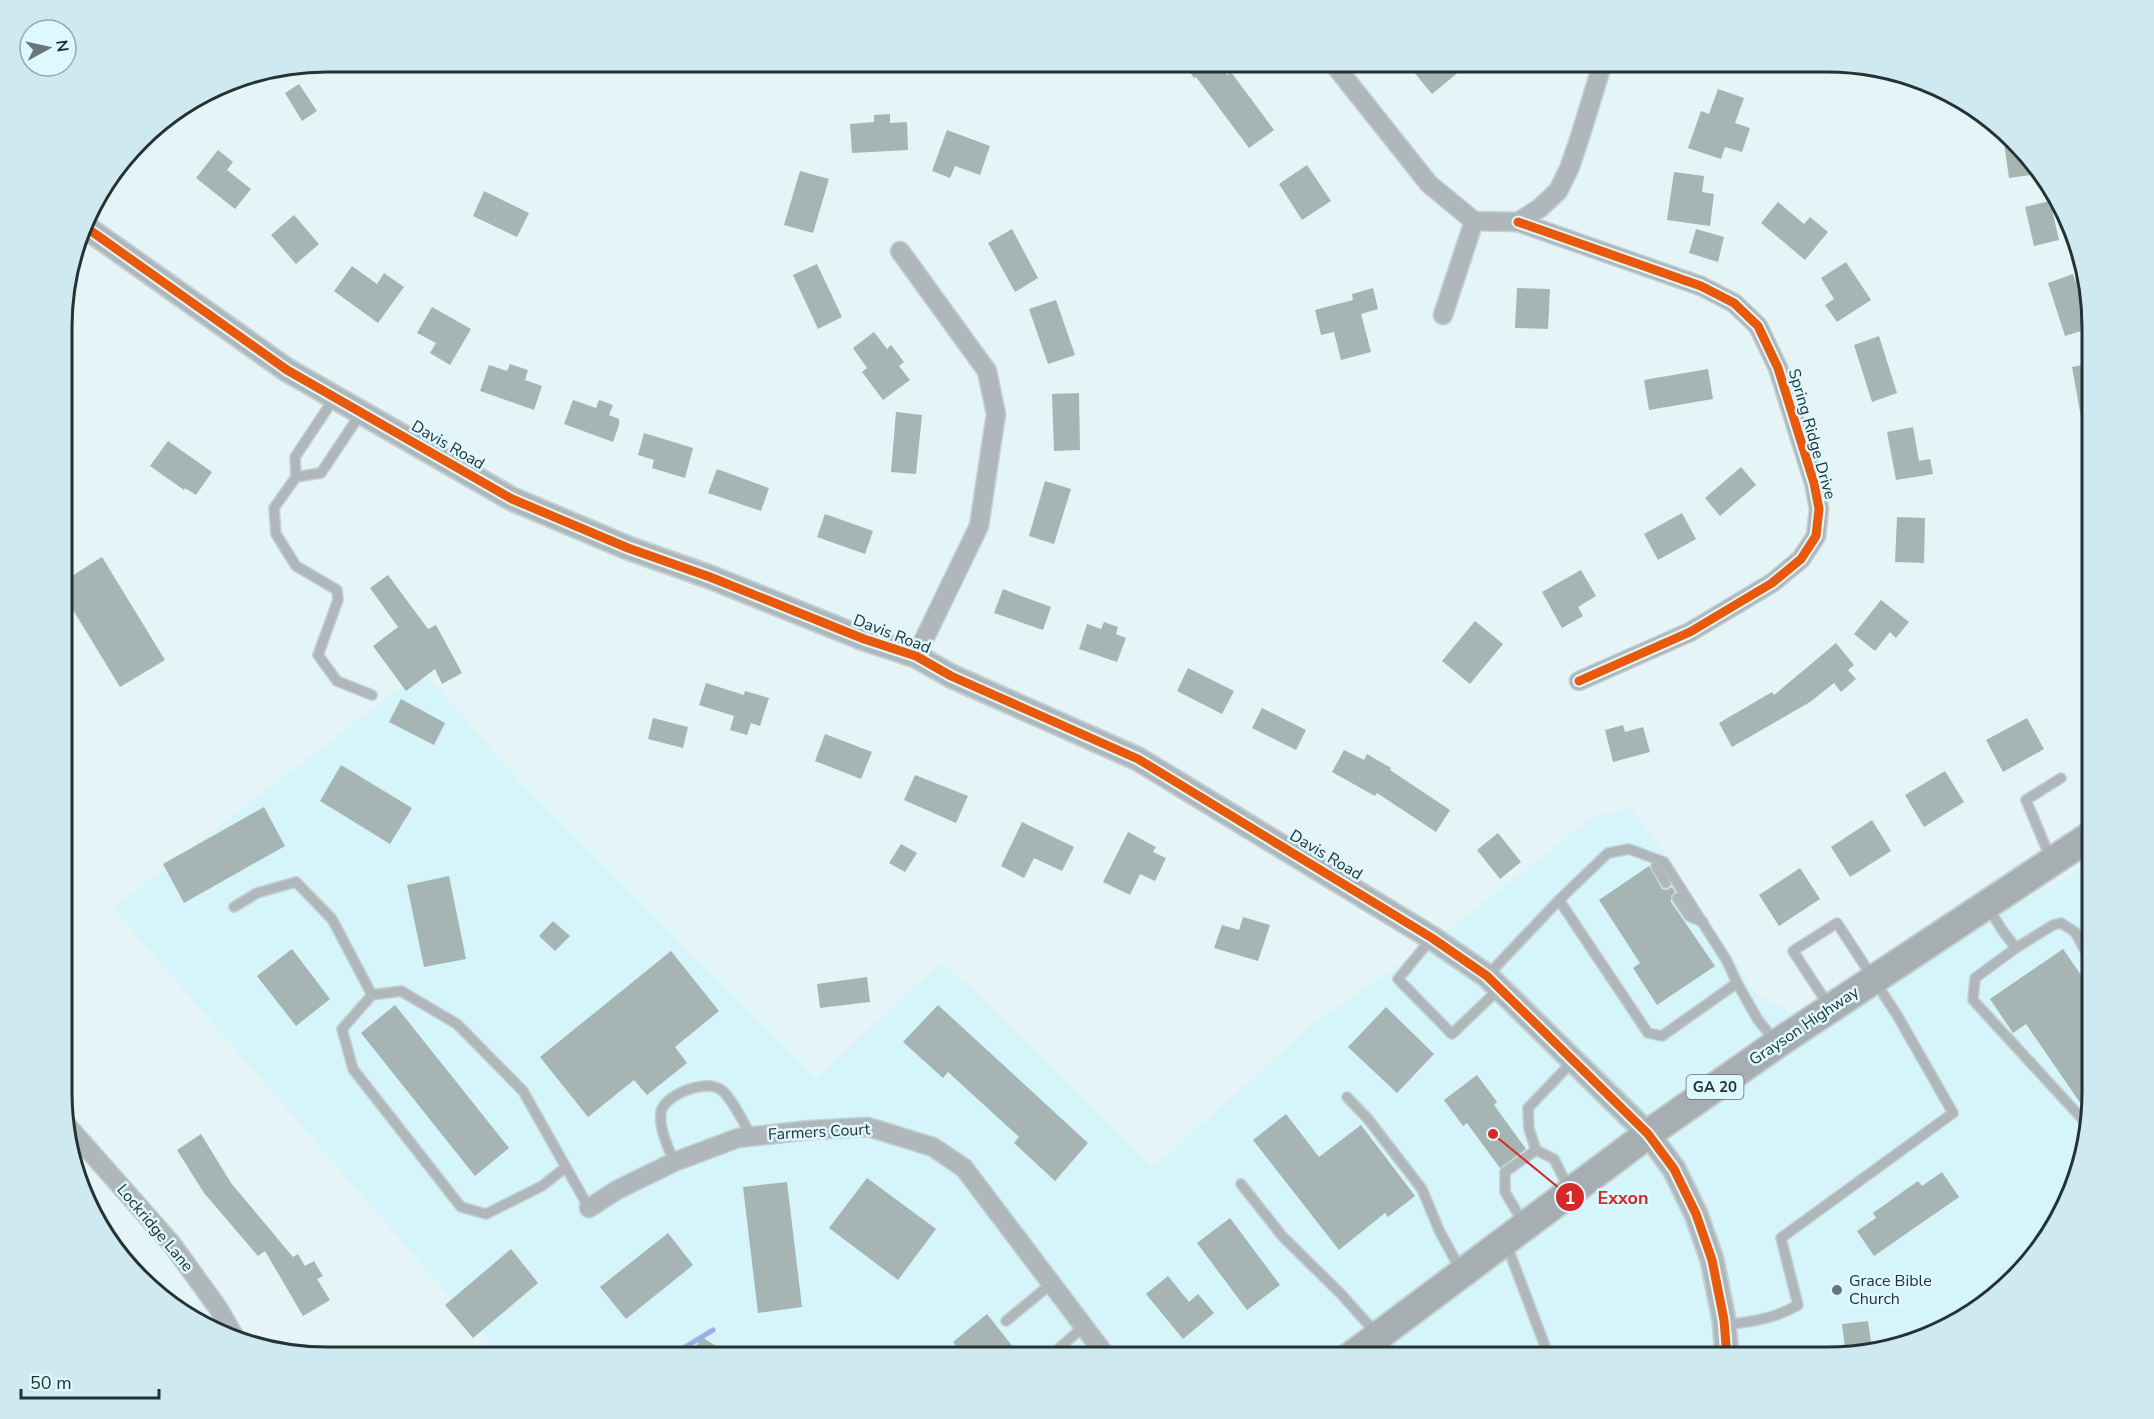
<svg xmlns="http://www.w3.org/2000/svg" width="2154" height="1419" font-family="'Nunito Sans',sans-serif">
	<style>
		.built { fill: #d5f5fb }
		.lines { fill: none; stroke-linecap: round; stroke-linejoin: round }
		.stream { stroke: #9cafea; stroke-width: 5 }
		.building { fill: #a6b4b3 }
		.service-casing { stroke: #c4d0d2; stroke-width: 12 }
		.minor-casing { stroke: #c4d0d2; stroke-width: 21 }
		.tertiary-casing { stroke: #c4d0d2; stroke-width: 26 }
		.primary-casing { stroke: #c4d0d2; stroke-width: 32 }
		.service { stroke: #afb7ba; stroke-width: 9 }
		.minor { stroke: #afb7ba; stroke-width: 18 }
		.tertiary { stroke: #afb7ba; stroke-width: 22 }
		.primary { stroke: #a6aeb2; stroke-width: 28 }
		.cycleway-casing { stroke: #ddf9ff; stroke-width: 13 }
		.cycleway { stroke: #e8590c; stroke-width: 9 }
		.poi-dot { fill: #687679; stroke: #ddf9ff; stroke-width: 2 }
		.labels { text-anchor: middle; dominant-baseline: central; stroke-width: 5; stroke-linejoin: round; paint-order: stroke }
		.shield { fill: #ddf9ff; stroke: #5c6e72; stroke-width: 1.5 }
		.shield-label { font-size: 15px; font-weight: bold; fill: #243235 }
		.street-label { font-size: 16px; fill: #243235; stroke: #ddf9ff }
		.poi-label { font-size: 16px; fill: #243235; stroke: #ddf9ff; text-anchor: start }
		.rim { fill: none; stroke: #243235; stroke-width: 3 }
		.leader { fill: none; stroke: #d62828; stroke-width: 2 }
		.callout-dot { fill: #d62828; stroke: #ddf9ff; stroke-width: 2 }
		.mark-label { font-size: 18px; text-anchor: middle; font-weight: bold; fill: #fff }
		.callout-label { font-size: 18px; text-anchor: middle; font-weight: bold; fill: #d62828; stroke: #ddf9ff; stroke-width: 5; stroke-linejoin: round; paint-order: stroke }
	</style>
	<rect width="100%" height="100%" fill="#e5f4f7"/>
	<polygon class="built" points="423,670 532,796 815,1079 941,962 968,985 1153,1168 1312,1025 1446,932 1593,817 1631,808 1657,842 1757,995 1804,1018 2092,864 2092,1109 2078,1178 2048,1240 1988,1295 1926,1332 1844,1357 502,1357 113,908"/>
	<g class="lines">
		<polyline class="stream" points="669,1357 713,1330"/>
	</g>
	<g class="building">
		<polygon points="1183,62 1220,62 1218,62 1227,75 1231,72 1274,130 1249,148 1196,77 1194,78"/>
		<polygon points="1423,62 1453,62 1460,71 1432,94 1413,71"/>
		<polygon points="299,84 317,111 302,121 285,93"/>
		<polygon points="1718,89 1744,98 1735,123 1750,128 1742,152 1725,147 1721,159 1688,148 1701,111 1709,114"/>
		<polygon points="890,114 890,123 907,122 908,150 852,153 850,124 874,122 874,115"/>
		<polygon points="947,130 990,146 980,175 955,166 950,178 932,171"/>
		<polygon points="2003,136 2038,174 2009,178"/>
		<polygon points="218,150 233,162 227,170 251,189 235,209 196,178"/>
		<polygon points="1307,165 1331,201 1302,220 1279,184"/>
		<polygon points="800,171 829,179 813,233 784,225"/>
		<polygon points="1674,172 1704,176 1702,192 1714,194 1710,226 1667,220"/>
		<polygon points="484,191 529,213 517,237 473,216"/>
		<polygon points="2050,201 2059,240 2034,246 2025,207"/>
		<polygon points="1778,202 1804,224 1810,217 1828,232 1805,260 1761,223"/>
		<polygon points="294,215 319,244 296,264 271,235"/>
		<polygon points="1012,229 1038,278 1015,292 988,243"/>
		<polygon points="1696,229 1724,237 1718,262 1689,253"/>
		<polygon points="1846,262 1871,300 1837,322 1825,305 1834,299 1821,278"/>
		<polygon points="817,264 842,317 818,329 793,275"/>
		<polygon points="352,266 377,284 384,273 404,287 378,323 334,291"/>
		<polygon points="2073,274 2091,328 2065,336 2048,283"/>
		<polygon points="1373,288 1378,309 1361,314 1371,352 1341,360 1334,332 1321,335 1315,310 1353,300 1352,294"/>
		<polygon points="1517,288 1550,289 1548,329 1515,328"/>
		<polygon points="1056,300 1075,355 1048,364 1029,309"/>
		<polygon points="432,307 471,329 450,365 430,353 436,343 417,333"/>
		<polygon points="874,332 887,349 891,345 904,362 899,366 910,380 883,400 862,372 867,368 853,348"/>
		<polygon points="1879,336 1897,393 1872,402 1854,345"/>
		<polygon points="2092,363 2092,434 2084,434 2072,367"/>
		<polygon points="510,364 528,370 525,380 542,386 534,410 480,391 489,365 507,371"/>
		<polygon points="1708,369 1713,399 1649,410 1644,380"/>
		<polygon points="1079,393 1080,450 1054,451 1052,394"/>
		<polygon points="573,400 596,408 599,400 613,405 609,415 619,419 619,425 613,442 564,424"/>
		<polygon points="896,412 922,415 916,474 891,472"/>
		<polygon points="1913,427 1919,461 1930,459 1933,474 1896,480 1887,432"/>
		<polygon points="644,433 693,448 685,478 652,468 654,460 638,455"/>
		<polygon points="168,441 212,472 196,495 185,488 184,490 150,466"/>
		<polygon points="1741,467 1756,485 1720,516 1705,498"/>
		<polygon points="717,469 769,488 761,511 708,493"/>
		<polygon points="1045,481 1071,489 1054,544 1029,536"/>
		<polygon points="1682,513 1696,539 1658,560 1644,534"/>
		<polygon points="825,514 873,531 865,554 817,537"/>
		<polygon points="1897,517 1925,518 1924,563 1895,562"/>
		<polygon points="102,557 165,660 120,687 64,595 64,581"/>
		<polygon points="1581,570 1596,596 1578,607 1583,616 1562,628 1542,592"/>
		<polygon points="388,575 428,629 436,625 462,673 442,684 435,669 406,691 373,646 398,627 370,588"/>
		<polygon points="1003,589 1051,607 1043,630 994,613"/>
		<polygon points="1881,600 1909,622 1896,638 1890,632 1875,651 1854,634"/>
		<polygon points="1475,621 1503,644 1470,684 1442,661"/>
		<polygon points="1104,622 1118,627 1116,634 1126,638 1117,662 1079,649 1087,624 1101,629"/>
		<polygon points="1836,643 1854,665 1848,670 1856,679 1841,692 1834,683 1810,702 1732,747 1719,723 1772,692 1774,695"/>
		<polygon points="1188,668 1234,691 1222,714 1177,691"/>
		<polygon points="706,683 744,695 745,691 769,698 760,726 751,723 747,735 730,730 734,716 699,705"/>
		<polygon points="401,699 445,723 434,745 389,722"/>
		<polygon points="1262,708 1306,730 1296,750 1252,728"/>
		<polygon points="653,718 688,727 683,748 648,739"/>
		<polygon points="2027,718 2044,749 2003,772 1986,740"/>
		<polygon points="1623,725 1625,732 1643,727 1650,752 1613,762 1605,730"/>
		<polygon points="825,734 872,752 861,779 815,761"/>
		<polygon points="1344,750 1364,760 1367,754 1391,768 1390,770 1450,810 1436,832 1377,793 1375,796 1332,772"/>
		<polygon points="341,765 412,808 390,844 320,801"/>
		<polygon points="1945,771 1964,802 1924,827 1905,795"/>
		<polygon points="915,775 968,796 956,823 904,800"/>
		<polygon points="264,807 285,846 184,903 163,864"/>
		<polygon points="1872,820 1891,851 1850,877 1831,847"/>
		<polygon points="1022,822 1074,847 1062,871 1034,858 1024,878 1001,866"/>
		<polygon points="1128,832 1156,847 1153,852 1166,858 1155,881 1140,874 1130,895 1103,882"/>
		<polygon points="1498,833 1521,862 1500,879 1477,850"/>
		<polygon points="901,844 917,853 905,872 889,863"/>
		<polygon points="1649,866 1662,889 1667,890 1672,887 1675,892 1671,896 1671,902 1715,966 1657,1005 1633,968 1640,963 1599,900"/>
		<polygon points="1800,868 1820,899 1779,926 1759,895"/>
		<polygon points="449,876 466,959 424,967 407,885"/>
		<polygon points="1243,917 1270,925 1258,961 1214,948 1222,925 1239,930"/>
		<polygon points="553,921 570,936 555,951 539,936"/>
		<polygon points="292,949 330,999 296,1026 257,976"/>
		<polygon points="2063,949 2092,991 2092,1101 2083,1107 2026,1024 2013,1033 1990,999"/>
		<polygon points="671,951 719,1011 675,1047 687,1063 647,1095 634,1080 588,1117 540,1057"/>
		<polygon points="867,977 870,1002 820,1008 817,984"/>
		<polygon points="395,1005 509,1148 475,1176 361,1033"/>
		<polygon points="938,1005 1088,1143 1055,1181 1014,1143 1019,1137 948,1072 943,1078 903,1042"/>
		<polygon points="1386,1007 1434,1054 1397,1093 1348,1047"/>
		<polygon points="1477,1075 1497,1102 1494,1105 1526,1149 1500,1168 1467,1123 1463,1126 1444,1100"/>
		<polygon points="1286,1114 1319,1157 1361,1125 1415,1196 1388,1217 1385,1213 1339,1250 1253,1140"/>
		<polygon points="201,1134 231,1183 293,1257 298,1254 305,1266 314,1261 323,1276 317,1279 330,1300 303,1316 265,1251 258,1256 204,1193 177,1150"/>
		<polygon points="1942,1172 1959,1197 1874,1256 1857,1231 1876,1218 1873,1213 1918,1181 1922,1186"/>
		<polygon points="867,1178 936,1229 898,1280 829,1228"/>
		<polygon points="787,1182 802,1307 758,1313 743,1187"/>
		<polygon points="1230,1218 1280,1285 1247,1310 1197,1243"/>
		<polygon points="668,1233 693,1265 626,1319 600,1287"/>
		<polygon points="511,1249 538,1283 473,1338 445,1305"/>
		<polygon points="1168,1276 1189,1302 1198,1294 1214,1313 1183,1339 1146,1294"/>
		<polygon points="987,1314 1021,1357 965,1357 953,1342"/>
		<polygon points="1868,1321 1872,1349 1846,1356 1842,1324"/>
		<polygon points="702,1337 733,1357 689,1357"/>
	</g>
	<g class="lines">
		<defs>
			<g id="service">
				<polyline points="335,397 295,457 296,477 274,508 276,534 296,566 337,590 338,600 318,655 337,681 372,695"/>
				<polyline points="296,477 321,473 361,413"/>
				<polyline points="2050,857 2026,800 2061,778"/>
				<polyline points="1658,861 1656,867 1666,883"/>
				<polyline points="1677,898 1689,916 1703,922"/>
				<polyline points="1559,900 1608,853 1629,849 1664,862 1727,961 1737,983"/>
				<polyline points="234,907 257,893 296,882 332,919 372,995"/>
				<polyline points="1988,907 2002,930 2016,948 2053,925 2061,923 2075,932 2092,963"/>
				<polyline points="1432,938 1398,979 1452,1034 1499,989"/>
				<polyline points="2016,948 1975,978 1973,1000 2086,1123 2089,1122"/>
				<polyline points="1487,976 1559,900 1648,1033 1662,1036 1737,983 1758,1020 1776,1042"/>
				<polyline points="1347,1097 1368,1119 1422,1189 1439,1230 1461,1271"/>
				<polyline points="1536,1150 1554,1159 1569,1189"/>
				<path d="M674,1162C668,1146 659,1130 661,1112C664,1095 705,1079 720,1089C731,1096 745,1125 751,1136"/>
				<polyline points="566,1167 542,1186 486,1214 461,1207 353,1069 342,1029 372,995 401,991 457,1024 523,1091 589,1208"/>
				<polyline points="1241,1184 1283,1237 1340,1293 1377,1334"/>
				<polyline points="1524,1224 1505,1192 1505,1172 1536,1150 1529,1129 1528,1108 1572,1062"/>
				<polyline points="1506,1243 1545,1346 1547,1357"/>
				<polyline points="1006,1321 1051,1284"/>
				<path d="M1724,1325C1751,1322 1774,1319 1798,1305L1781,1238L1953,1113L1897,1015L1837,923L1793,951L1829,1006"/>
				<polyline points="1061,1357 1056,1351 1083,1327"/>
			</g>
			<g id="minor">
				<polyline points="1332,62 1429,184 1474,221 1518,222 1540,208 1558,191 1569,169 1579,140 1603,62"/>
				<polyline points="1518,222 1701,286 1734,303 1758,326 1778,368 1814,483 1819,509 1816,536 1801,559 1772,583 1690,632 1579,681"/>
				<polyline points="900,251 987,371 996,414 979,526 916,656"/>
				<polyline points="1443,315 1474,221"/>
				<polyline points="64,1122 171,1243 218,1308 237,1341"/>
				<polyline points="589,1208 617,1190 674,1162 738,1138 810,1130 868,1127 933,1147 964,1168 1107,1357"/>
			</g>
			<polyline id="tertiary" points="84,226 287,370 512,499 628,548 710,577 864,639 916,656 951,676 1138,759 1432,938 1487,976 1648,1134 1674,1169 1696,1214 1712,1260 1724,1320 1727,1357"/>
			<polyline id="primary" points="1350,1357 1648,1134 1778,1043 2092,835"/>
		</defs>
		<use href="#service" class="service-casing"/>
		<use href="#minor" class="minor-casing"/>
		<use href="#tertiary" class="tertiary-casing"/>
		<use href="#primary" class="primary-casing"/>
		<use href="#service" class="service"/>
		<use href="#minor" class="minor"/>
		<use href="#tertiary" class="tertiary"/>
		<use href="#primary" class="primary"/>
		<defs>
			<g id="cycleway">
				<polyline points="1518,222 1701,286 1734,303 1758,326 1778,368 1814,483 1819,509 1816,536 1801,559 1772,583 1690,632 1579,681"/>
				<polyline points="84,226 287,370 512,499 628,548 710,577 864,639 916,656 951,676 1138,759 1432,938 1487,976 1648,1134 1674,1169 1696,1214 1712,1260 1724,1320 1727,1357"/>
			</g>
		</defs>
		<use href="#cycleway" class="cycleway-casing"/>
		<use href="#cycleway" class="cycleway"/>
	</g>
	<circle class="poi-dot" cx="1837" cy="1290" r="6"/>
	<g class="labels">
		<rect class="shield" x="1686.5" y="1075" width="57" height="24" rx="4.5"/>
		<g class="shield-label">
			<text x="1715" y="1087">GA 20</text>
		</g>
		<g class="street-label">
			<text transform="translate(1812 434) rotate(74)">Spring Ridge Drive</text>
			<text transform="translate(448 445) rotate(30)">Davis Road</text>
			<text transform="translate(892 634) rotate(21)">Davis Road</text>
			<text transform="translate(1326 855) rotate(31)">Davis Road</text>
			<text transform="translate(1804 1026) rotate(-34)">Grayson Highway</text>
			<text transform="translate(819 1132) rotate(-3)">Farmers Court</text>
			<text transform="translate(155 1228) rotate(50)">Lockridge Lane</text>
		</g>
		<g class="poi-label">
			<text x="1849" y="1281">Grace Bible<tspan x="1849" dy="18">Church</tspan></text>
		</g>
	</g>
	<path d="M0 0H2154V1419H0ZM327 72H1827A255 255 0 0 1 2082 327V1092A255 255 0 0 1 1827 1347H327A255 255 0 0 1 72 1092V327A255 255 0 0 1 327 72Z" fill="#cee9ef" fill-rule="evenodd"/>
	<path class="rim" d="M327 72H1827A255 255 0 0 1 2082 327V1092A255 255 0 0 1 1827 1347H327A255 255 0 0 1 72 1092V327A255 255 0 0 1 327 72Z"/>
	<path class="leader" d="M1493 1134L1570 1197"/>
	<g class="callout-dot">
		<circle cx="1493" cy="1134" r="6"/>
		<circle cx="1570" cy="1197" r="15"/>
	</g>
	<g class="mark-label">
		<text x="1570" y="1204">1</text>
	</g>
	<g class="callout-label">
		<text x="1623" y="1204">Exxon</text>
	</g>
	<g transform="translate(48 48) rotate(82)"><circle r="28" fill="#ddf9ff" stroke="#93a9ae" stroke-width="1.5"/>
	<path d="M0-4.5L10 22L0 15L-10 22Z" fill="#687679"/>
	<text y="-9" font-size="16" font-weight="bold" text-anchor="middle" fill="#243235">N</text>
	</g>
	<path d="M21 1389v9h138v-9" fill="none" stroke="#243235" stroke-width="3"/>
	<text x="30" y="1389" font-size="18" fill="#243235" stroke="#ddf9ff" stroke-width="4.5" paint-order="stroke">50 m</text>
</svg>
